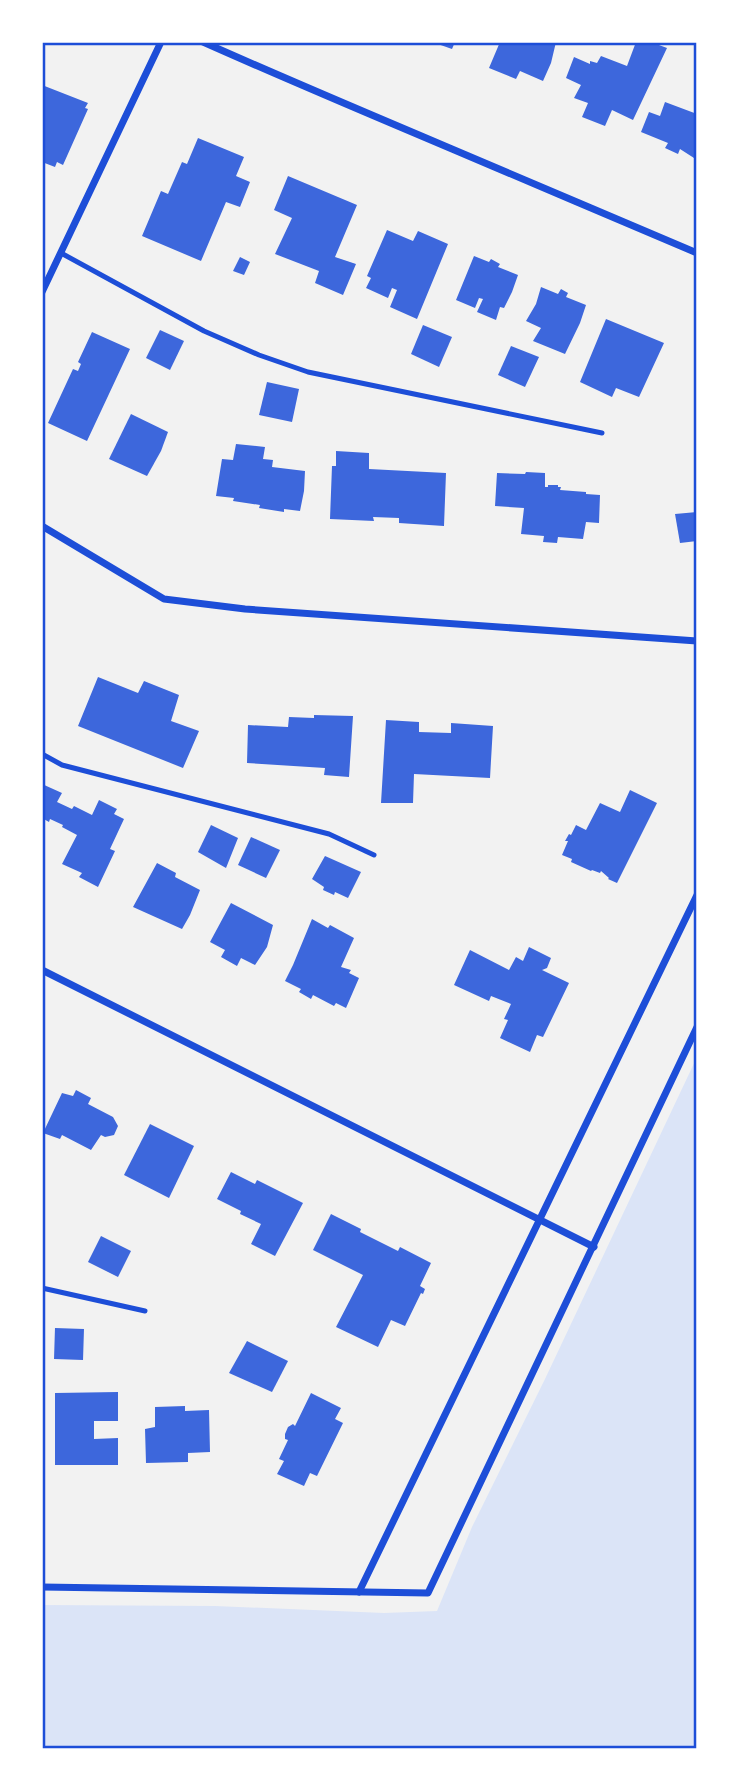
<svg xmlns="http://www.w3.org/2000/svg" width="739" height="1791" font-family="Inter,sans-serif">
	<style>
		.green { fill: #dbe4f7 }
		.building { fill: #3d67dc }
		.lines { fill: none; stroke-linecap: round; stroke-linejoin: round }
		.service { stroke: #1d4ed8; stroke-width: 5 }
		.minor { stroke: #1d4ed8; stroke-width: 7 }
		.neatline { fill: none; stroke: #1d4ed8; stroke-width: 2.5 }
	</style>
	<rect width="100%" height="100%" fill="#f2f2f2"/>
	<polygon class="green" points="697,1057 697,1749 42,1749 42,1605 215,1606 384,1613 437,1611 472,1527 545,1379"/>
	<g class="building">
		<polygon points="432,42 455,42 452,49"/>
		<polygon points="500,42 556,42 551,63 543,81 520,71 516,79 489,68"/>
		<polygon points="636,42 651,42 667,48 633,120 612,110 605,126 582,117 588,103 574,98 581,85 566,78 574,57 590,64 590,61 597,63 601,56 627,66"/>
		<polygon points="42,85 88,103 85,108 88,109 63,165 57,162 55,167 42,162 43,156"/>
		<polygon points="665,102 697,114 697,153 694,158 680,149 678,154 665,148 668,143 641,132 649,112 660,116"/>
		<polygon points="198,138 244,157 236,176 250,182 240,207 226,202 201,261 142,236 161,191 168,194 182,162 187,164"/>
		<polygon points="288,176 357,205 335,257 356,264 343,295 315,283 319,271 275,254 292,218 274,210"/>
		<polygon points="387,230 413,241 418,231 448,244 417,319 390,307 397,290 392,288 388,298 366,288 371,278 367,276"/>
		<polygon points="474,256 489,262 491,259 500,264 498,267 518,275 512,292 504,308 500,307 496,320 477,312 483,299 479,298 475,308 456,300"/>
		<polygon points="240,257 250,262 244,275 233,271"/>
		<polygon points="541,287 558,294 561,289 568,293 566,297 586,305 580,323 565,354 533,341 541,328 526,321 536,304"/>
		<polygon points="606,319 664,343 639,397 616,388 612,397 580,382"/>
		<polygon points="423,325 452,337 439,367 411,354"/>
		<polygon points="160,330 184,341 170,370 146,358"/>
		<polygon points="92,332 130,349 87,441 48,423 73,369 78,371 81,364 78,362"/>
		<polygon points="511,346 539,357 525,387 498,375"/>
		<polygon points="267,382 299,389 292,422 259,415"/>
		<polygon points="131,414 168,432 161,451 147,476 109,459"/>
		<polygon points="236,444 265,447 263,459 273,460 272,467 305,471 304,491 300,511 284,509 284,512 259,508 260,505 233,501 234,498 216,496 222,459 233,460"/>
		<polygon points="336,451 369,453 369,469 446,473 444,526 399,523 399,518 373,517 374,521 330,519 332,466 336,466"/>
		<polygon points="526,472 545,473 545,487 548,487 548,485 558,485 558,487 561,487 560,490 586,492 586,494 600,495 599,523 586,522 583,539 558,537 557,543 543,542 544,536 521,534 524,508 495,506 497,473 525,474"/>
		<polygon points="697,512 697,541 680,543 675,514"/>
		<polygon points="98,677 138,693 144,681 179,695 171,721 199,731 183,768 78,726"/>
		<polygon points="314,715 353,716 349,777 324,775 325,768 247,763 248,725 288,727 289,717 314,718"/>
		<polygon points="386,720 419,722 419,732 451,733 451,723 493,726 490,778 414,774 413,803 381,803"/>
		<polygon points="42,784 62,793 57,802 72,809 74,806 92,815 99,800 117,809 114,814 124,819 110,849 115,851 98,887 79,877 82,873 62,864 77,835 62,827 63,825 50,819 49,822 42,818"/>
		<polygon points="630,790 657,803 617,883 608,879 609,878 601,871 600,873 592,870 591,871 571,862 572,859 562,855 568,841 565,841 569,834 571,835 576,825 586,830 600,803 620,812"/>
		<polygon points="211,825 238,838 226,868 198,852"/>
		<polygon points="251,837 280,850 266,878 238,865"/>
		<polygon points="325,856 361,872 348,898 335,892 334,895 323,890 324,887 312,879"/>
		<polygon points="157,863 176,873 175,877 200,890 190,915 182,929 133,907"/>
		<polygon points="231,903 273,925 267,947 255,965 241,958 237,966 221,957 225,950 210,942"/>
		<polygon points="312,919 328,928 330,925 354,938 341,967 351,970 349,973 359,978 346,1008 336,1003 334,1006 313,995 311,999 299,992 301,989 285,981 293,965"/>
		<polygon points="529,947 551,958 547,968 542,970 569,983 543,1037 537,1035 530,1052 500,1038 508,1020 504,1019 511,1004 491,996 489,1001 454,985 470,950 509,970 516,957 523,961"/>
		<polygon points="76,1090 91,1098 88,1104 113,1117 118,1126 114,1135 105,1137 101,1135 91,1150 62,1135 60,1139 43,1133 62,1093 73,1096"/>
		<polygon points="150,1124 194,1146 169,1198 124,1175"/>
		<polygon points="231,1172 255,1184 257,1180 303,1203 275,1256 251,1244 261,1224 240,1214 241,1211 217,1199"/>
		<polygon points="331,1214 361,1229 360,1232 398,1251 400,1247 431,1263 420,1286 425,1289 423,1294 421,1293 405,1326 391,1320 378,1347 336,1327 363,1275 313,1250"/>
		<polygon points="101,1236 131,1251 118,1277 88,1262"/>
		<polygon points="55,1328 84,1329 83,1360 54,1359"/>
		<polygon points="247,1341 288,1361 272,1392 229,1373"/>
		<polygon points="118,1392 118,1421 94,1421 94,1439 118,1438 118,1465 55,1465 55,1393"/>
		<polygon points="311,1393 341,1408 335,1419 343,1423 317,1476 310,1473 304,1486 277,1474 284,1461 279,1459 288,1440 285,1439 285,1434 288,1427 293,1424 295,1426"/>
		<polygon points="185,1406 185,1411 209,1410 210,1452 188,1453 188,1462 146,1463 145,1429 155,1427 155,1407"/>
	</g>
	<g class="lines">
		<g class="service">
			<polyline points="696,42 697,42"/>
			<polyline points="61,253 204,331 259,355 308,372 602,433"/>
			<polyline points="42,754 62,765 329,834 374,855"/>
			<polyline points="42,1288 145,1311"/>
		</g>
		<g class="minor">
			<path d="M203,42C286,79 369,114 452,149C534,183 615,219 697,253"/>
			<polyline points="42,292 161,42"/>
			<polyline points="42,526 164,599 245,609 697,641"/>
			<polyline points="42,970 594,1247"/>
			<polyline points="42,1587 428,1593 697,1027"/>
			<polyline points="359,1592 697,895"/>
		</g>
	</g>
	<rect width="739" height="1791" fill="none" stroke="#ffffff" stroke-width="88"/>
	<rect x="44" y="44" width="651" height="1703" class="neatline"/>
</svg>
